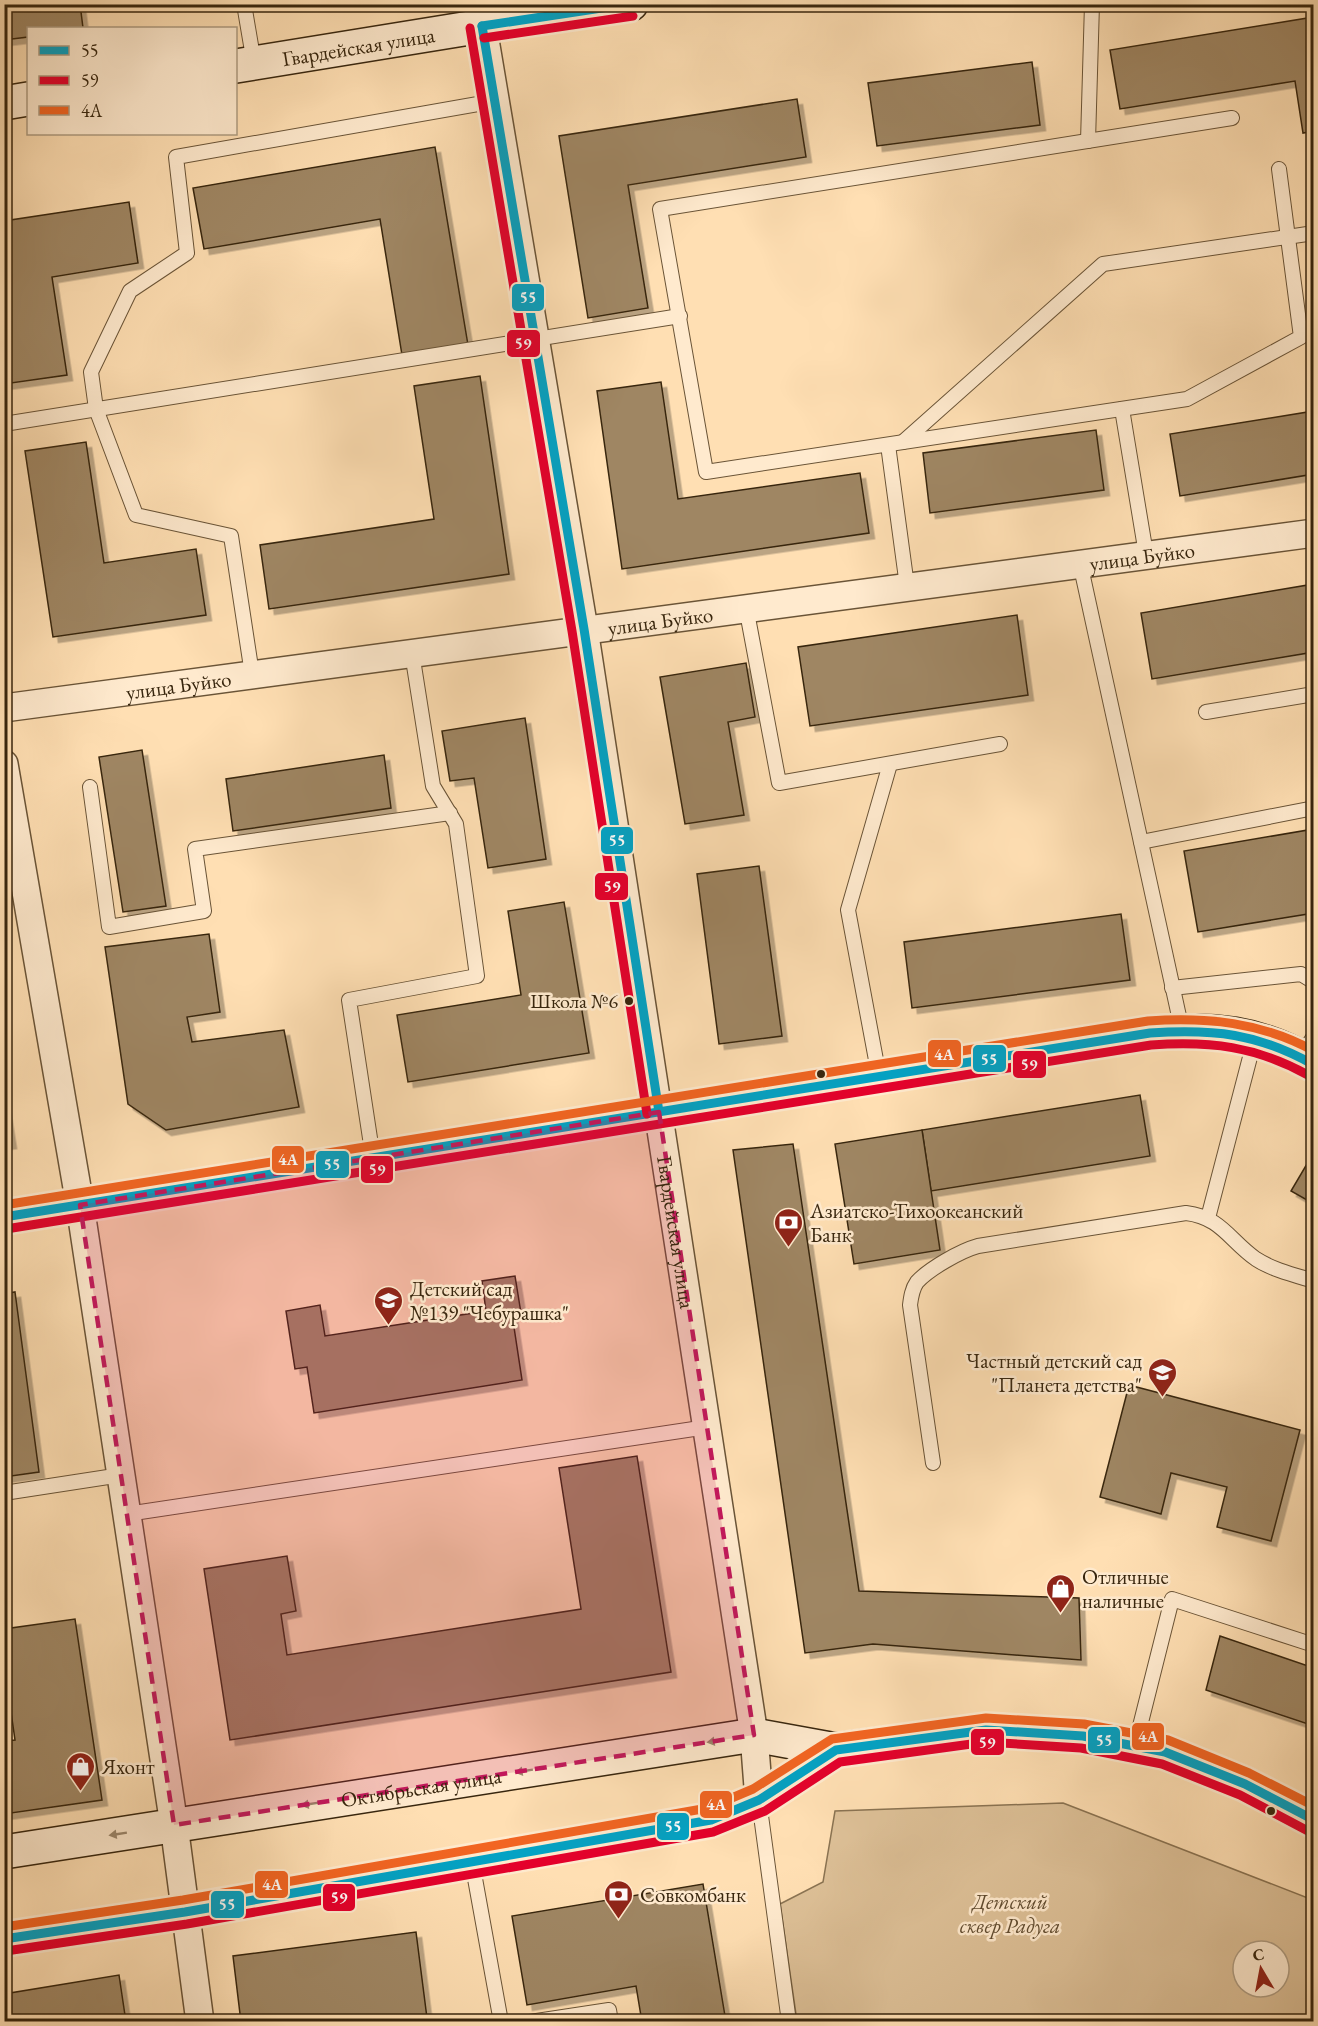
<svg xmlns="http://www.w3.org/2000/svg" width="1318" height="2026" font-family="'EB Garamond',serif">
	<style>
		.green { fill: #ddc097; stroke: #8a7352; stroke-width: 1.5; fill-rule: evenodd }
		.building { fill: #9f8664; stroke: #38260e; stroke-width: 1.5; filter: url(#shadow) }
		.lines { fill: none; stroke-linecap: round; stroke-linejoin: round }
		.lane-casing { stroke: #6a5437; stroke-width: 16 }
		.street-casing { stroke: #6a5437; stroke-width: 30 }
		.secondary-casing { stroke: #38260e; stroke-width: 36 }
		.lane { stroke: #ffeace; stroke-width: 14 }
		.street { stroke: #ffeace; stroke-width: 27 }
		.secondary { stroke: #ffeace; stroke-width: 33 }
		.bus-1-casing { stroke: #ffeace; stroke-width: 14 }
		.bus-2-casing { stroke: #ffeace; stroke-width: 14 }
		.bus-3-casing { stroke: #ffeace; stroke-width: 14 }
		.bus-1 { stroke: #03a2c4; stroke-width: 9 }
		.bus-2 { stroke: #e4002b; stroke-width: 9 }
		.bus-3 { stroke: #f26522; stroke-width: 9 }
		.oneway { fill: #9c886e }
		.marked { fill: #c2185b; fill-opacity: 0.2; stroke: #c2185b; stroke-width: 4.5; stroke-dasharray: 12 8; stroke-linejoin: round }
		.bus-dot { fill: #38260e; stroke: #ffeace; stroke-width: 2 }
		.labels { text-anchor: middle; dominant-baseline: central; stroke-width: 5; stroke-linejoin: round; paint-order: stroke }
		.bus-label { font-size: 20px; fill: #38260e; stroke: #ffeace; text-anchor: end }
		.street-label { font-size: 21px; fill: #38260e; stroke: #ffeace }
		.poi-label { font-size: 21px; fill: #38260e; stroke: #ffeace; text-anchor: start }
		.park-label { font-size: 21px; font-style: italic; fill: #614c30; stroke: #ffeace }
		.line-badge { stroke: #ffeace; stroke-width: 2 }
		.badge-label { font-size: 16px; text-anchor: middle; font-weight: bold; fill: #fff }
	</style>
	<defs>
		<filter id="shadow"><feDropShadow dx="5.5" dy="5.5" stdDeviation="0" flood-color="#0004"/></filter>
	</defs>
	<rect width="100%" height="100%" fill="#ffdfb3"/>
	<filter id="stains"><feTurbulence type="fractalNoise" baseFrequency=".00333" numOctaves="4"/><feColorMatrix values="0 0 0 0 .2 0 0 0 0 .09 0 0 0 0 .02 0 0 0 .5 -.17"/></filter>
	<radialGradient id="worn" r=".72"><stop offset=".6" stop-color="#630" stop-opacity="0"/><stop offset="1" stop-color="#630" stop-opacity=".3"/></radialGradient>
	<path class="green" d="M1063,1803L1313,1900V2021H797L780,1904L823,1882L835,1811ZM1243,1951H1279V1987H1243Z"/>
	<g class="building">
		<polygon points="4,4 80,4 83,28 28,28 28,37 4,40"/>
		<polygon points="1314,17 1314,131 1303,133 1295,81 1120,109 1110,50"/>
		<polygon points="1032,62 1040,125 877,146 868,83"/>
		<polygon points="797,99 806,157 628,185 648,308 588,318 559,136"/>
		<polygon points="435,147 468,345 402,355 380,219 204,249 193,188"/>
		<polygon points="129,202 138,263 52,277 67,375 4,384 4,221"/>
		<polygon points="480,376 509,574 269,609 260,545 434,519 414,386"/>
		<polygon points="661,382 678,499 860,473 869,533 622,569 597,391"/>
		<polygon points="1314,411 1314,474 1180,496 1170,434"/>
		<polygon points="1096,430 1104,490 930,513 923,453"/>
		<polygon points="86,442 104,563 196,549 206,615 53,637 25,451"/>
		<polygon points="1314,584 1314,652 1152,679 1141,613"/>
		<polygon points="1017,615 1028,695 810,726 798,647"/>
		<polygon points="746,663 755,717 728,722 744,815 685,824 660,677"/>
		<polygon points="525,718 546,859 488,868 474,778 450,781 442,731"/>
		<polygon points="142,750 166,906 123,912 99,757"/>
		<polygon points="384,755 391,808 233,831 226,779"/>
		<polygon points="1314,829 1314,913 1198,932 1184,851"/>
		<polygon points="759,866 782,1036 719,1044 697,874"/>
		<polygon points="564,902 589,1053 408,1082 397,1015 521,995 508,911"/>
		<polygon points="1121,914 1130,980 912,1008 904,942"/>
		<polygon points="209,934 220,1012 187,1017 192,1042 284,1030 299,1107 166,1130 128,1104 105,947"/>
		<polygon points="1140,1095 1150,1156 931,1191 922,1130"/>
		<polygon points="4,1099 11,1143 4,1144"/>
		<polygon points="922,1130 940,1250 854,1264 835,1144"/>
		<polygon points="793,1144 859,1591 1079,1598 1081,1660 873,1644 805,1653 733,1150"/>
		<polygon points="1314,1152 1314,1204 1291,1191"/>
		<polygon points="515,1276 521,1313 512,1314 522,1380 314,1413 307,1367 295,1369 286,1311 320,1305 325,1336 486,1311 482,1281"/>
		<polygon points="15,1292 39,1472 4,1477 4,1294"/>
		<polygon points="1129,1385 1300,1430 1271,1541 1217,1527 1227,1487 1171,1473 1161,1514 1100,1497"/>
		<polygon points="637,1456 671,1672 230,1740 204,1569 287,1556 296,1611 281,1614 287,1655 581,1609 559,1468"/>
		<polygon points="75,1619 102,1800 4,1814 4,1741 15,1740 7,1684 4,1684 4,1629"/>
		<polygon points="1220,1636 1314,1668 1314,1726 1206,1690"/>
		<polygon points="703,1884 726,2022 642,2022 636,1986 527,2005 512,1916"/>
		<polygon points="416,1932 427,2018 402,2022 241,2022 233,1956"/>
		<polygon points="119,1975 126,2022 4,2022 4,1994"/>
	</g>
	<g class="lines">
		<defs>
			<g id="lane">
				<polyline points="244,4 254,63"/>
				<polyline points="1232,118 660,209 706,472 1187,399 1301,337 1279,169"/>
				<polyline points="1088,141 1092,4"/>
				<polyline points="1122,409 1146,554"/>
				<polyline points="4,424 680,316"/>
				<polyline points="903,442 1103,264 1314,233"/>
				<polyline points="888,445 907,586"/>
				<polyline points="1080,563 1182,1030"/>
				<polyline points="746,607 779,783 1000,744"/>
				<polyline points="252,674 231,536 136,515 96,409 91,372 130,291 187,253 176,157 495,101"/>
				<polyline points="1206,712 1314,694"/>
				<polyline points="90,787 109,927 204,911 195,849 450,813"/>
				<polyline points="1141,842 1314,808"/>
				<polyline points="1172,988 1301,974 1314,982"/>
				<polyline points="1301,1057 1314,1036"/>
				<polyline points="879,1076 848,910 890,764"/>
				<polyline points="373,1158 349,1000 477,976 456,824 433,786 412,653"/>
				<polyline points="1208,1218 1255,1038"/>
				<path d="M933,1463L910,1305C911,1297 912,1289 917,1282C929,1269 960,1251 978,1246L1186,1213C1221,1217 1230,1241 1256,1259C1273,1270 1294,1275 1314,1281"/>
				<polyline points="4,1493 121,1475"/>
				<polyline points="127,1514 707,1427"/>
				<polyline points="1135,1746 1172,1599 1314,1645"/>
				<polyline points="759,1801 789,2022"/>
				<polyline points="472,1862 501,2022"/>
				<polyline points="530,2022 609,2010 611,2022"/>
			</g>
			<g id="street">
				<path id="s1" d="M479,4L584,629L754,1735L759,1800"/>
				<path id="s2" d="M4,708L1314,533"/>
				<polyline points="4,764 80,1205 174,1825 200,2022"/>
			</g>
			<g id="secondary">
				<path id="s3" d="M236,66L482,26L631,4"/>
				<polyline points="4,103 28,99"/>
				<path d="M4,1217L1150,1033C1212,1028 1259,1031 1314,1065"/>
				<path id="s4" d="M4,1852L754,1735L836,1750L986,1730L1083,1736L1165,1752L1245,1784L1314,1820"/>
				<polyline points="4,1939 185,1912 711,1820 759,1800 836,1750"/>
			</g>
		</defs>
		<use href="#lane" class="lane-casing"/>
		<use href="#street" class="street-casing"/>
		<use href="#secondary" class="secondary-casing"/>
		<use href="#lane" class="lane"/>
		<use href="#street" class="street"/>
		<use href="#secondary" class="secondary"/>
		<defs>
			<g id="bus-1">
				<polyline points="482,26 584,629 659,1112"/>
				<polyline points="482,26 628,4"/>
				<path d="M4,1217L1150,1033C1214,1029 1257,1033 1314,1065"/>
				<polyline points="4,1939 185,1912 711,1820 759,1800 836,1750 986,1730 1083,1736 1165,1752 1245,1784 1314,1820"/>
			</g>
			<g id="bus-2">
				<polyline points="470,28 572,631 647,1114"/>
				<polyline points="484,38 633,16"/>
				<path d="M6,1229L1151,1045C1211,1041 1255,1046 1308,1075"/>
				<polyline points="6,1951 187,1924 713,1832 765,1811 840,1762 986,1742 1081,1748 1162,1764 1240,1795 1308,1831"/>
			</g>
			<g id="bus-3">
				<path d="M4,1205L1148,1021C1207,1017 1261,1022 1314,1051"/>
				<polyline points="4,1927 183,1900 708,1808 753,1789 832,1739 986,1718 1084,1724 1168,1740 1249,1773 1314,1806"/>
			</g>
		</defs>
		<use href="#bus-1" class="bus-1-casing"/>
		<use href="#bus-2" class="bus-2-casing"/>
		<use href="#bus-3" class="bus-3-casing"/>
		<use href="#bus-1" class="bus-1"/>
		<use href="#bus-2" class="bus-2"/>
		<use href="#bus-3" class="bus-3"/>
	</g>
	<defs><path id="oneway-solid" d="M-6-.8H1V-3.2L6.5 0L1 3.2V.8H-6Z" transform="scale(1.5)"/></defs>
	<g class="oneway">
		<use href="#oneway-solid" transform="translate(716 1741) rotate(171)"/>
		<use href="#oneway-solid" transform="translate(524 1771) rotate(171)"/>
		<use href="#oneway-solid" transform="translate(310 1804) rotate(171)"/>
		<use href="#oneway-solid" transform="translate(118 1834) rotate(171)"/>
	</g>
	<path class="marked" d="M659,1112L754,1735L174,1825L80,1205Z"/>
	<defs>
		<symbol id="bank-pin" viewBox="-11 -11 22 30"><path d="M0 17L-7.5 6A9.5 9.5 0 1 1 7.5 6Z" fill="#8f2418" stroke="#ffeace"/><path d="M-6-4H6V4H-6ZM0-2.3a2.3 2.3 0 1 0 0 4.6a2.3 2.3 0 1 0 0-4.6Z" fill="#fff"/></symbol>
		<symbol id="school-pin" viewBox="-11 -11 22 30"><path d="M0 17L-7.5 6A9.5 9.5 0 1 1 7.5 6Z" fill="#8f2418" stroke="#ffeace"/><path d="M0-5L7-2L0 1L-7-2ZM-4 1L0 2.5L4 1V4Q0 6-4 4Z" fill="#fff"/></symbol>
		<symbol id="shop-pin" viewBox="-11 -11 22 30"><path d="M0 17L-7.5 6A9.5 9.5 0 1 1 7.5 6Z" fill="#8f2418" stroke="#ffeace"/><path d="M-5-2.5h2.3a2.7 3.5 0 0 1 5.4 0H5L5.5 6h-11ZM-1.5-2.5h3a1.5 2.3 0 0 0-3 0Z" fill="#fff"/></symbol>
	</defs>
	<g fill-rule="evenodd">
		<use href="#bank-pin" x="772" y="1206" width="33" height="45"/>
		<use href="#school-pin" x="372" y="1284" width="33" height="45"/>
		<use href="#school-pin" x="1146" y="1356" width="33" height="45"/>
		<use href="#shop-pin" x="1044" y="1572" width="33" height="45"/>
		<use href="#shop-pin" x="64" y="1750" width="33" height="45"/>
		<use href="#bank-pin" x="602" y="1878" width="33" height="45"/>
	</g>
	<g class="bus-dot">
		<circle cx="629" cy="1001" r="5"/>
		<circle cx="821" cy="1074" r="5"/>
		<circle cx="1271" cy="1811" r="5"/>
	</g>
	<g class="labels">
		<g class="bus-label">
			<text x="618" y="1001">Школа №6</text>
		</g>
		<g class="street-label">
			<text stroke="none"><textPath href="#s3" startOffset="124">Гвардейская улица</textPath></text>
			<text stroke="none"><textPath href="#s2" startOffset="1148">улица Буйко</textPath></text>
			<text stroke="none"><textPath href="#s2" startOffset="662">улица Буйко</textPath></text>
			<text stroke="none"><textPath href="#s2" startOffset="176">улица Буйко</textPath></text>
			<text stroke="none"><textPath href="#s1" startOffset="1244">Гвардейская улица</textPath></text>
			<text stroke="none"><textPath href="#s4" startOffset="422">Октябрьская улица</textPath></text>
		</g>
		<g class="poi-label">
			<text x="810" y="1210">Азиатско-Тихоокеанский<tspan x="810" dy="24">Банк</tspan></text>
			<text x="410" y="1288">Детский сад<tspan x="410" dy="24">№139 "Чебурашка"</tspan></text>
			<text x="1142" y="1360" text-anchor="end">Частный детский сад<tspan x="1142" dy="24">"Планета детства"</tspan></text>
			<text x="1082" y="1576">Отличные<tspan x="1082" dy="24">наличные</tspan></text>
			<text x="102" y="1766">Яхонт</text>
			<text x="640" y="1894">Совкомбанк</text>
		</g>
		<g class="park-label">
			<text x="1010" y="1901">Детский<tspan x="1010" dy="24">сквер Радуга</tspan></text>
		</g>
	</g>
	<g class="line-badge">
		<rect x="511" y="283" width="34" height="29" rx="6" fill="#03a2c4"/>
		<rect x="506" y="329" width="35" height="29" rx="6" fill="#e4002b"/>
		<rect x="600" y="826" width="34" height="29" rx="6" fill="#03a2c4"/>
		<rect x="594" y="872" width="35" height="29" rx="6" fill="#e4002b"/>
		<rect x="927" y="1039" width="35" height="29" rx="6" fill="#f26522"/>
		<rect x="972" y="1044" width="35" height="29" rx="6" fill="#03a2c4"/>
		<rect x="1012" y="1050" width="35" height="29" rx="6" fill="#e4002b"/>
		<rect x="271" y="1145" width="34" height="29" rx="6" fill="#f26522"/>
		<rect x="315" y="1150" width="35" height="29" rx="6" fill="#03a2c4"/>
		<rect x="360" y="1155" width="34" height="29" rx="6" fill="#e4002b"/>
		<rect x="1131" y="1722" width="34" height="29" rx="6" fill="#f26522"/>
		<rect x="1087" y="1726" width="34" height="28" rx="6" fill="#03a2c4"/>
		<rect x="970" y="1728" width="35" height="28" rx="6" fill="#e4002b"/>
		<rect x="699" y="1790" width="34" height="29" rx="6" fill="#f26522"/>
		<rect x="656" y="1812" width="34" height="29" rx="6" fill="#03a2c4"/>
		<rect x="254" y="1870" width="35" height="29" rx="6" fill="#f26522"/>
		<rect x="322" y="1883" width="34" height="29" rx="6" fill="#e4002b"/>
		<rect x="210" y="1890" width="35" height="29" rx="6" fill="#03a2c4"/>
	</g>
	<g class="badge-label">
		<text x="528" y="303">55</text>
		<text x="523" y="349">59</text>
		<text x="617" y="846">55</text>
		<text x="612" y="892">59</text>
		<text x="944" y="1060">4А</text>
		<text x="989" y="1065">55</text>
		<text x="1029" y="1070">59</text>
		<text x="288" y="1165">4А</text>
		<text x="332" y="1170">55</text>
		<text x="377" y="1175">59</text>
		<text x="1148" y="1742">4А</text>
		<text x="1104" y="1746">55</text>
		<text x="987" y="1748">59</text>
		<text x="716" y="1810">4А</text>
		<text x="673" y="1832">55</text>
		<text x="272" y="1890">4А</text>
		<text x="339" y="1903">59</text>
		<text x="227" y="1910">55</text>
	</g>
	<rect width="1318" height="2026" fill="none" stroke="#ffdfb3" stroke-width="24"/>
	<rect x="6" y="6" width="1306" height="2014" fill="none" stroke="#38260e" stroke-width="3"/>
	<rect x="12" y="12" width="1294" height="2002" fill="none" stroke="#38260e" stroke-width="1.5"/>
	<rect x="27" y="27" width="210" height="108" fill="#ffeace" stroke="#af9c81" stroke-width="1.5"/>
	<rect x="39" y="46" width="30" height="9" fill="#03a2c4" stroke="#af9c81" stroke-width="1.5"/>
	<text x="81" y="57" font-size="18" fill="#38260e">55</text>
	<rect x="39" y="76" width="30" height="9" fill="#e4002b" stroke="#af9c81" stroke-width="1.5"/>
	<text x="81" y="87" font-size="18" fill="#38260e">59</text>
	<rect x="39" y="106" width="30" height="9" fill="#f26522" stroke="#af9c81" stroke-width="1.5"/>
	<text x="81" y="117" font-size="18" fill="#38260e">4А</text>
	<g transform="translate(1261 1969) rotate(350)"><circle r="28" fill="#ffeace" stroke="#af9c81" stroke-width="1.5"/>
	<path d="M0-4.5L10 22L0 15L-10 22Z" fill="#8f2418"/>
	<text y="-9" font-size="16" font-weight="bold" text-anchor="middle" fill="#38260e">С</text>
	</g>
	<rect width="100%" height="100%" filter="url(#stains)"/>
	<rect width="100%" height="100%" fill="url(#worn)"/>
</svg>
